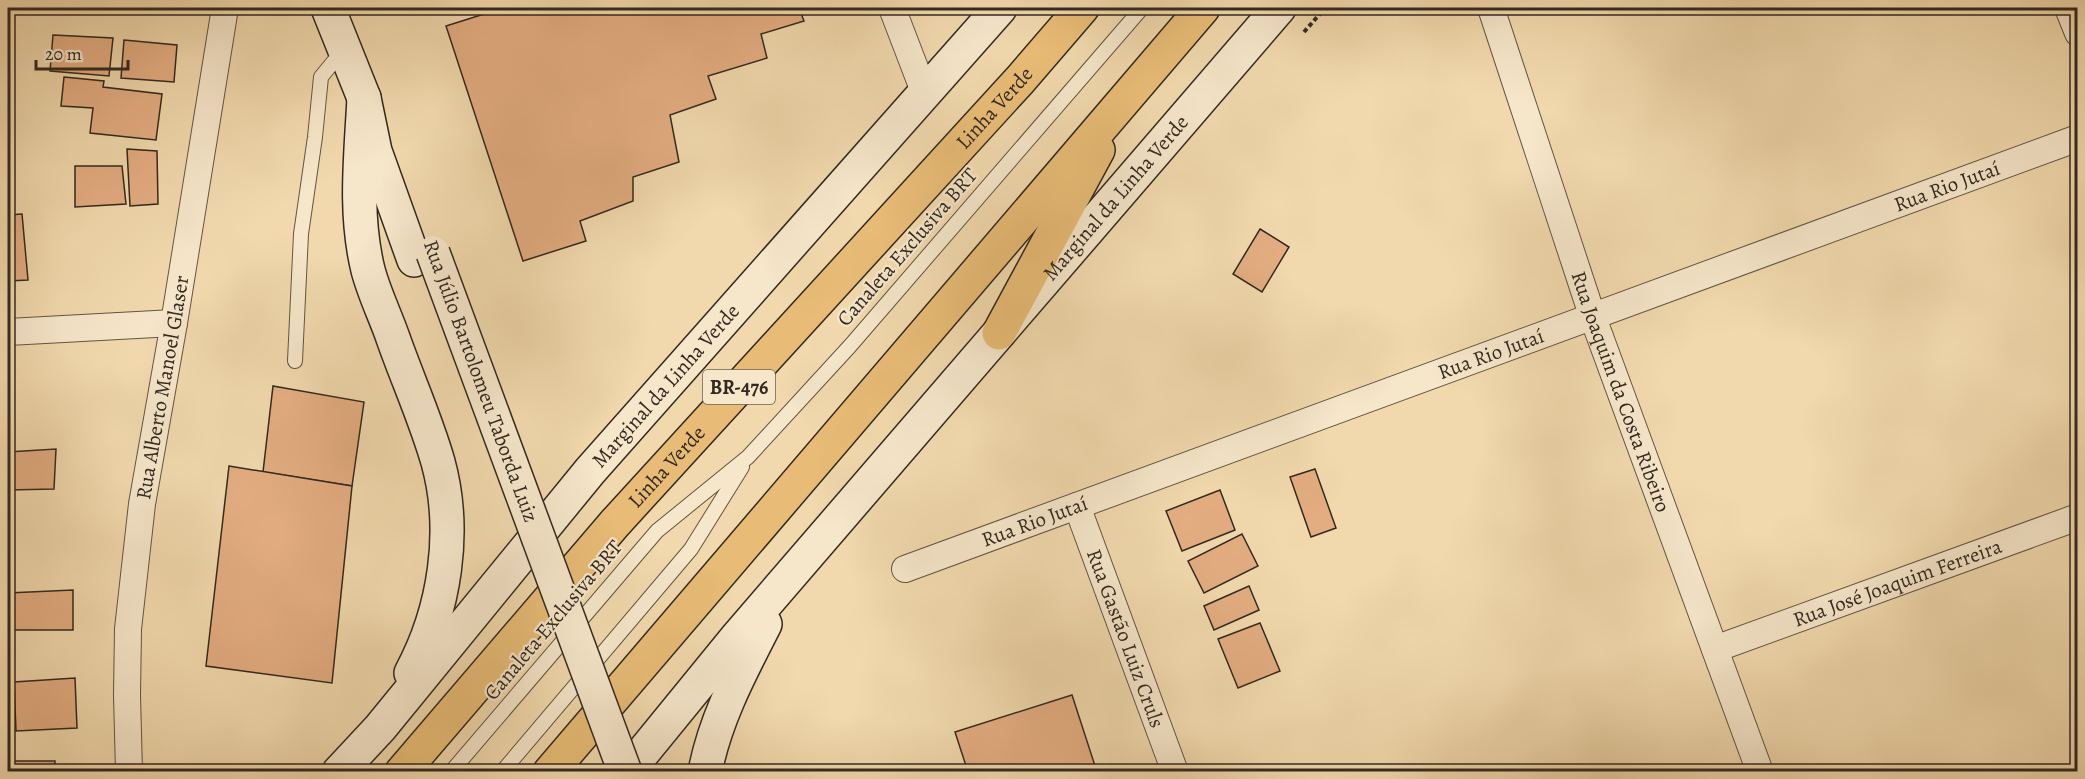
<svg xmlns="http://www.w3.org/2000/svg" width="2085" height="779" font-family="Alegreya,serif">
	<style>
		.building { fill: #e3ad81; stroke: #322920; stroke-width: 1.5 }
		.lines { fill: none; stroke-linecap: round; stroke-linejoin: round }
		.lane-casing { stroke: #625543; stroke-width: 16 }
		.street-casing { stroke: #625543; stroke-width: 28 }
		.secondary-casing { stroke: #322920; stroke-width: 36 }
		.highway-casing { stroke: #322920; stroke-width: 36 }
		.path { stroke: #322920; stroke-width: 4; stroke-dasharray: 4.5 3; stroke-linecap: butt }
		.lane { stroke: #f6e6ca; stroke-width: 14 }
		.street { stroke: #f6e6ca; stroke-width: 26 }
		.secondary { stroke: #f6e6ca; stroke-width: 33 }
		.highway { stroke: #e8bc76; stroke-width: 33 }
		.secondary-bridge-casing { stroke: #322920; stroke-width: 36; stroke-linecap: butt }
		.secondary-bridge { stroke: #f6e6ca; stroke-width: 33 }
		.labels { text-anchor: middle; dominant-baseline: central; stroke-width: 4.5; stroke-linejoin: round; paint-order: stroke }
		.shield { fill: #f6e6ca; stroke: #6d6253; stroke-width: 1.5 }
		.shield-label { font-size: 20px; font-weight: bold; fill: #322920 }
		.street-label { font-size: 21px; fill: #322920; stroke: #f6e6ca }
	</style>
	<rect width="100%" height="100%" fill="#f1d9ad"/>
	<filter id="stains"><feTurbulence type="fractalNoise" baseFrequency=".00333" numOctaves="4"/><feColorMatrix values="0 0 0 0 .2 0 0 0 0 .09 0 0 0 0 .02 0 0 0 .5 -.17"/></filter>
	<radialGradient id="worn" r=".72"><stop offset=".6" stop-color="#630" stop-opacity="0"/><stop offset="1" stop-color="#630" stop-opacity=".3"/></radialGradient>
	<g class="building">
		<polygon points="503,8 799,8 804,21 761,34 767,58 708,76 716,99 670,115 679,162 633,177 633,201 580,221 586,241 523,261 446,26"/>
		<polygon points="53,35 113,38 109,76 50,71"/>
		<polygon points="124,40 177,45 174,82 121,78"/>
		<polygon points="64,77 104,81 103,87 162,94 156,140 90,133 93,108 61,106"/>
		<polygon points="127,149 157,151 158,204 130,206"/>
		<polygon points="75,166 122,166 126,204 75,207"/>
		<polygon points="22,214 28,280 8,281 8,215"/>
		<polygon points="1260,229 1289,247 1262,292 1233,274"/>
		<polygon points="273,386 364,402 352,486 263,472"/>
		<polygon points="56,449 54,489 8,490 8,452"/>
		<polygon points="229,466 352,486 332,683 206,666"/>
		<polygon points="1315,469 1336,528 1311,537 1290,477"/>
		<polygon points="1220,490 1235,530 1182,551 1166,511"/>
		<polygon points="1242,534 1258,566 1204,593 1188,561"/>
		<polygon points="1249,586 1259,610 1214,630 1204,606"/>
		<polygon points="73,590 73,630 8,630 8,593"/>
		<polygon points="1260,623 1280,671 1238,688 1218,639"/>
		<polygon points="75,678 77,728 16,731 14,682"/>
		<polygon points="1072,695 1097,772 968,772 955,732"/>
		<rect x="8" y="761" width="47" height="11"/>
	</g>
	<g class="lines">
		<defs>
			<g id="lane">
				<polyline points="295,361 301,234 315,137 321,77 344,49"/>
				<polyline points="451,772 657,531 748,457 850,346 1142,8"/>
				<polyline points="502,772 691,549 742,467"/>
			</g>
			<g id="street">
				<polyline points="892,8 925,94"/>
				<path id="s1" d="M1491,8L1592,315L1760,772"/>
				<polyline points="2068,8 2078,33"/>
				<polyline points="8,332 174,323"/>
				<path id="s2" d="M1077,506L1175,772"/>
				<path id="s3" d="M905,569L2078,138"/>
				<path id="s4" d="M1715,649L2078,517"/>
				<path id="s5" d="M129,772L127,695L128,629L142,504L174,323L225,8"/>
			</g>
			<g id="secondary">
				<polyline points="328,8 364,98 375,151 414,260"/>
				<path d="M364,98C361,156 354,213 368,270C374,293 385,315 393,338C407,378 426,420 438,462C457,531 445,610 411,673"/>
				<path id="s6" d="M339,772L380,728L590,471L1000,8"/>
				<path id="s7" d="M627,772L738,636L1279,8"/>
				<path d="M705,772C715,719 741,671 765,624"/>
			</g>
			<g id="highway">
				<polyline points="999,333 1098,150"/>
				<path id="s8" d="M402,772L615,523L1020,80L1082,8"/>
				<polyline points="550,772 1203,8"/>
			</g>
		</defs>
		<use href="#lane" class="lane-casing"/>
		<use href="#street" class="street-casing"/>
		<use href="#secondary" class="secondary-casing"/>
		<use href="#highway" class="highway-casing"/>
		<polyline class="path" points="1304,32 1325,8"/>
		<use href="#lane" class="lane"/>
		<use href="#street" class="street"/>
		<use href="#secondary" class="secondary"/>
		<use href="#highway" class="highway"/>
		<defs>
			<polyline id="secondary-bridge" points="433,253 625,772"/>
		</defs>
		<use href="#secondary-bridge" class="secondary-bridge-casing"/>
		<use href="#secondary-bridge" class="secondary-bridge"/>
	</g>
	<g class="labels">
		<rect class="shield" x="703" y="370" width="72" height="34" rx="4.5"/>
		<g class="shield-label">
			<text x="739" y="387">BR-476</text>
		</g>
		<g class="street-label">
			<text stroke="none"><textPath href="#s8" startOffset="890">Linha Verde</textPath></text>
			<text stroke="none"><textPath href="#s3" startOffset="1110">Rua Rio Jutaí</textPath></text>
			<text stroke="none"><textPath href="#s7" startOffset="754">Marginal da Linha Verde</textPath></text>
			<text transform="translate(907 247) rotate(-49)">Canaleta Exclusiva BRT</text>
			<text stroke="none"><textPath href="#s3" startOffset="624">Rua Rio Jutaí</textPath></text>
			<text transform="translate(481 381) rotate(70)">Rua Júlio Bartolomeu Taborda Luiz</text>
			<text stroke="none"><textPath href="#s6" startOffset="506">Marginal da Linha Verde</textPath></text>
			<text stroke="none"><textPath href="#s5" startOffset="387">Rua Alberto Manoel Glaser</textPath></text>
			<text stroke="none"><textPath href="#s1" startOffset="405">Rua Joaquim da Costa Ribeiro</textPath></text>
			<text stroke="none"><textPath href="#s8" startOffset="404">Linha Verde</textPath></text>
			<text stroke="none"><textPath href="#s3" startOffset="138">Rua Rio Jutaí</textPath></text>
			<text stroke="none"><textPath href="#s4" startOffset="194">Rua José Joaquim Ferreira</textPath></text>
			<text transform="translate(553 620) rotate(-50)">Canaleta Exclusiva BRT</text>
			<text stroke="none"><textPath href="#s2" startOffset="141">Rua Gastão Luiz Cruls</textPath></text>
		</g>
	</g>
	<rect width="2085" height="779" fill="none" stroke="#f1d9ad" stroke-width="30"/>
	<rect x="9" y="9" width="2067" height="761" fill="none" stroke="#322920" stroke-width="3"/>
	<rect x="15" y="15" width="2055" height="749" fill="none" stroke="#322920" stroke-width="1.5"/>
	<path d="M36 60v9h92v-9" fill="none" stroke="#322920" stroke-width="3"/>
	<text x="45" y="60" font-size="18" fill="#322920" stroke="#f6e6ca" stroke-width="4.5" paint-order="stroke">20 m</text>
	<rect width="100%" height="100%" filter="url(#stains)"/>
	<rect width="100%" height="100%" fill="url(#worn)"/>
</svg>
